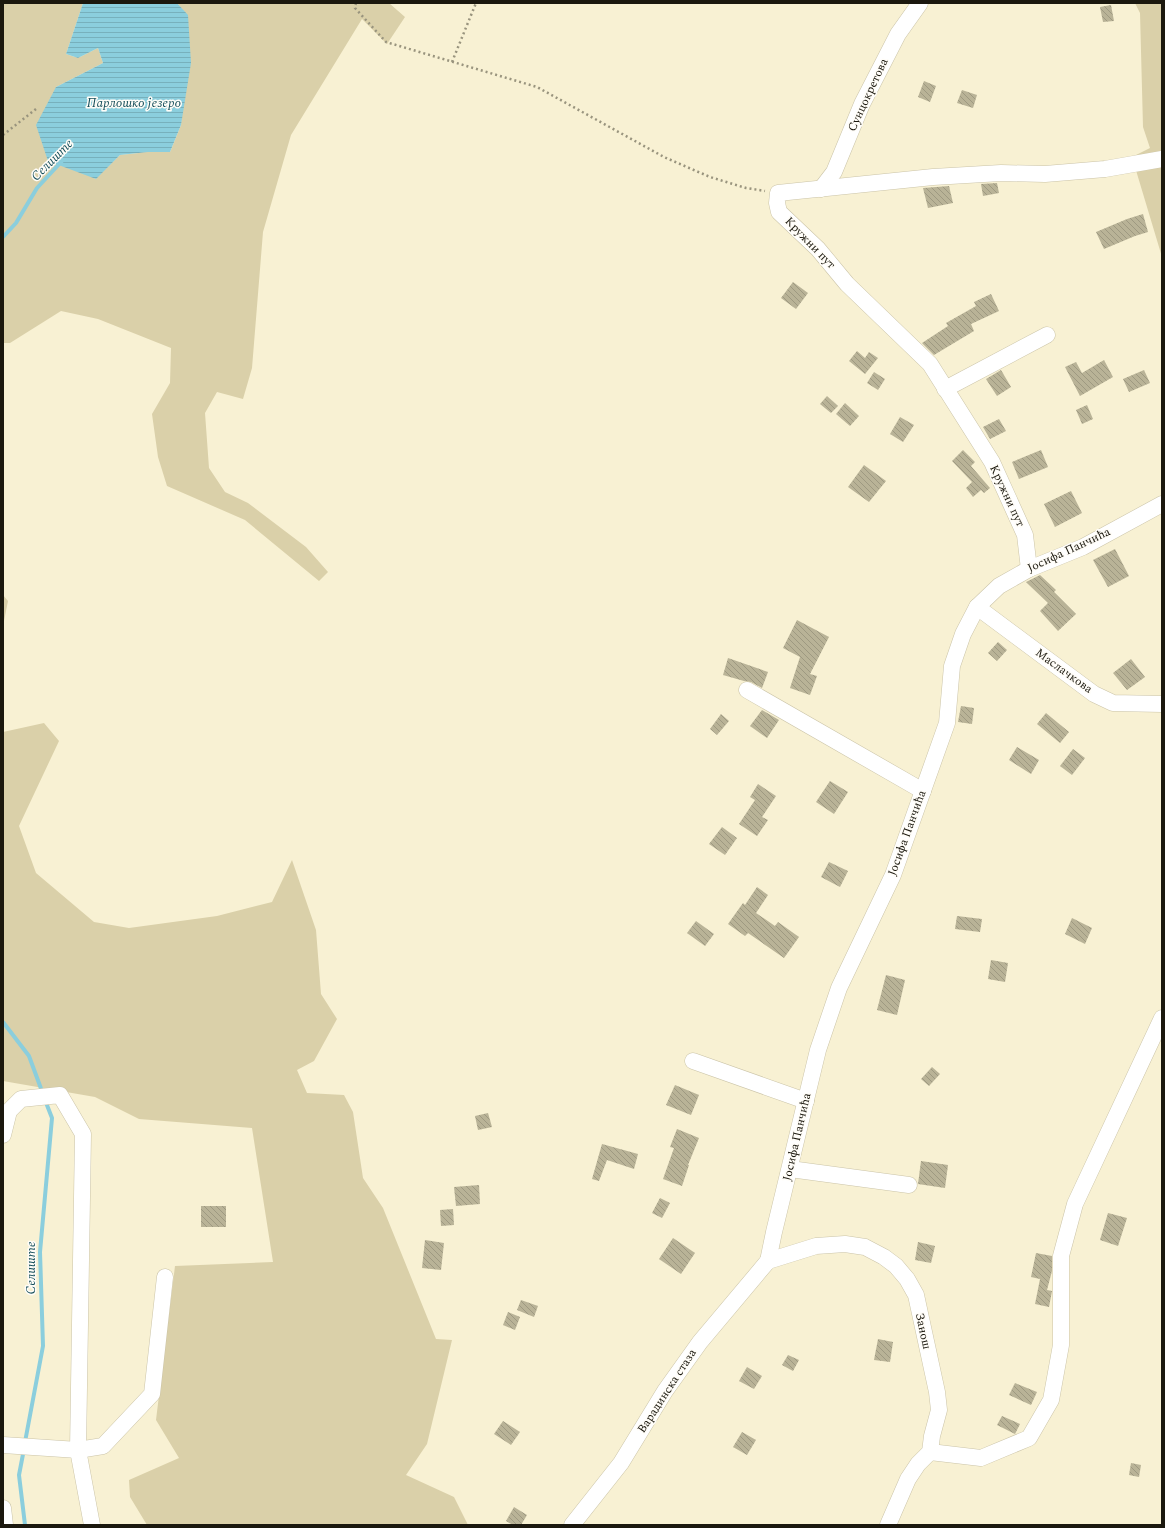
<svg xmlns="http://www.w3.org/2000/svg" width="1165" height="1528" font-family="Spectral,serif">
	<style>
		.green { fill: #dad0a9 }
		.water { fill: url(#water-rules) }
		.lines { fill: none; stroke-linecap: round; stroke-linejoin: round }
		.stream { stroke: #8bcedd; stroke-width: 4 }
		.building { fill: url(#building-back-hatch) }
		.minor-casing { stroke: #cbc4a8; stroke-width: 17 }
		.path { stroke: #99947e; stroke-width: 2.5; stroke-dasharray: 2 3; stroke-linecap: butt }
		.minor { stroke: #fff; stroke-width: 16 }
		.labels { text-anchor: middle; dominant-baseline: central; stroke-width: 3; stroke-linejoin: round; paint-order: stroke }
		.street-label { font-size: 12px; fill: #1b180e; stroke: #fffdf8 }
		.water-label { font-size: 13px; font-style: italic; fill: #154e5a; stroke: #fffdf8 }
	</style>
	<defs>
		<pattern id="water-rules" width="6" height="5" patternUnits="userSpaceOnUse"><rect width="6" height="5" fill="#8bcedd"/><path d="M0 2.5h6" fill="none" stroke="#77b0bc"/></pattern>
		<pattern id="building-back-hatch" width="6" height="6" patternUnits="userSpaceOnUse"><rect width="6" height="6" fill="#b9b397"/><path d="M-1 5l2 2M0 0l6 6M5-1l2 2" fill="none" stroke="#9e9981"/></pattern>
	</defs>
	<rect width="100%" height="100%" fill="#f8f1d3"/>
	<g class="green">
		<polygon points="3,3 83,3 66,54 78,58 98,48 103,63 56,87 95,179 120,155 148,152 170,152 181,125 188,16 177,3 389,3 405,17 387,44 362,19 291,135 263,232 252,368 243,399 217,392 205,413 209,468 225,492 248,503 306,547 328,572 319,581 245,520 167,486 158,457 152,414 170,383 171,348 98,319 61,311 10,343 3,343"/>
		<polygon points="1135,3 1162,3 1162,257 1132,157 1150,148 1143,127 1140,13"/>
		<polygon points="3,595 8,601 3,626"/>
		<polygon points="44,723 59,741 19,826 36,873 94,922 129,928 217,916 272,902 292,860 316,930 321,994 337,1019 314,1061 297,1070 307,1093 344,1095 353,1112 363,1178 383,1208 436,1339 452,1340 427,1444 406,1475 454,1497 468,1525 147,1525 130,1497 129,1480 179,1458 156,1420 175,1266 273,1262 252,1128 139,1119 95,1097 3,1081 3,732"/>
	</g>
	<polygon class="water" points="83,3 177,3 188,15 191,63 181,125 170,152 148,152 120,155 96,179 48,161 36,125 56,87 103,63 98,48 78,58 66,54"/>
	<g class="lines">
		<g class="stream">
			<polyline points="3,237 16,223 37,188 62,161"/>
			<polyline points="3,1022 29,1056 43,1094"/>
			<polyline points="25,1442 43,1346 40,1252 52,1118 45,1100"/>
			<polyline points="24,1449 19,1475 25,1525"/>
		</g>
	</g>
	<g class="building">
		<polygon points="1111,5 1114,21 1103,22 1100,7"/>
		<polygon points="924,81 936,86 930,102 918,97"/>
		<polygon points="962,90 977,95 973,108 957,103"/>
		<polygon points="997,183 999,193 983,196 981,184"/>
		<polygon points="949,186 953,203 928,208 923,188"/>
		<polygon points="1143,214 1148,232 1135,236 1104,249 1096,232 1127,219"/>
		<polygon points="793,282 808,293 796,309 781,298"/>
		<polygon points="991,294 999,311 971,324 974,331 934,355 922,343 948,326 946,323 976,306 974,302"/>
		<polygon points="857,351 865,358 869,352 878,358 865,374 849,361"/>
		<polygon points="1104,360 1113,377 1080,396 1065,367 1076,362 1082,373"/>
		<polygon points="1001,370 1011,387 997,396 986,379"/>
		<polygon points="1144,370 1150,383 1129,392 1123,379"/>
		<polygon points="874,372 885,379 878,390 867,383"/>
		<polygon points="827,396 838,406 831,413 820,404"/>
		<polygon points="845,403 859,416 850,426 836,414"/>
		<polygon points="1087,405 1093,419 1082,424 1076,410"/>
		<polygon points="900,417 914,425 903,442 890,434"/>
		<polygon points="999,419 1006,431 990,439 983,427"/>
		<polygon points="963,450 975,462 971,466 990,488 984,493 981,490 973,497 966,488 972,482 952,461"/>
		<polygon points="1041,450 1048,467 1019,479 1012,462"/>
		<polygon points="864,465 886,481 869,502 848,487"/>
		<polygon points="1071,491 1082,513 1055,527 1044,504"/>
		<polygon points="1115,549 1129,576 1108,587 1093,560"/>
		<polygon points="1040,575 1056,590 1054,592 1076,614 1058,631 1040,611 1048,603 1026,582"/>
		<polygon points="797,620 829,637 810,674 817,676 810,695 790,688 800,657 783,648"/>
		<polygon points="998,642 1007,650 997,661 988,653"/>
		<polygon points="728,658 768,672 762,688 751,682 744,681 723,675"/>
		<polygon points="1131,659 1145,677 1127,690 1113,673"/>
		<polygon points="961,706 974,708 972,724 958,722"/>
		<polygon points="762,710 779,720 767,738 750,726"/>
		<polygon points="1046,713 1069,732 1060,743 1037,724"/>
		<polygon points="721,714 729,721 717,735 710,729"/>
		<polygon points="1017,747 1039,760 1031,774 1009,760"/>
		<polygon points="1073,749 1085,758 1072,775 1060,766"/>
		<polygon points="830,781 848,792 834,814 816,802"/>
		<polygon points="758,784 776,796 762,817 768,820 757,836 739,824 755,800 750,797"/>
		<polygon points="722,827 737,838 725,855 709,844"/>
		<polygon points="829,862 848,871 840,887 821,877"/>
		<polygon points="757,887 768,895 756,913 775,926 778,922 799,937 784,958 748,933 745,936 728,924 743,903 745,905"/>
		<polygon points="957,916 982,919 980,932 955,929"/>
		<polygon points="1072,918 1092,928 1085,944 1065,934"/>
		<polygon points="696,921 714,934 705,946 687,933"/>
		<polygon points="991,960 1008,963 1005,982 988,979"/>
		<polygon points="886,975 905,980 897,1015 877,1010"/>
		<polygon points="932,1067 940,1074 929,1086 921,1079"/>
		<polygon points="675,1085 699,1095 691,1115 666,1105"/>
		<polygon points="488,1113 492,1127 478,1130 475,1116"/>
		<polygon points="677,1129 699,1138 688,1165 689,1165 682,1186 663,1179 674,1148 670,1147"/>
		<polygon points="602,1144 638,1154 634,1169 607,1160 599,1181 592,1179"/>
		<polygon points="921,1161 948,1165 945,1188 918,1184"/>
		<polygon points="479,1185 480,1204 456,1206 454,1187"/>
		<polygon points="660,1198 670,1203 662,1218 652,1213"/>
		<rect x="201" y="1206" width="25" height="21"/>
		<polygon points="453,1209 454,1225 441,1226 440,1210"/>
		<polygon points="1108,1213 1127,1218 1118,1246 1100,1240"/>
		<polygon points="673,1238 695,1253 681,1274 659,1259"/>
		<polygon points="425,1240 444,1243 441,1270 422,1268"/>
		<polygon points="918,1242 935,1246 931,1263 915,1260"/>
		<polygon points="1036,1253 1052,1256 1052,1271 1047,1290 1052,1291 1049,1307 1035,1304 1040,1279 1031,1277"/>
		<polygon points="521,1300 538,1306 534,1317 517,1310"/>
		<polygon points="508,1312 520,1317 515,1330 503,1325"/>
		<polygon points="878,1339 893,1342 890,1362 874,1360"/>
		<polygon points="788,1355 799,1360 793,1371 782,1365"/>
		<polygon points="747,1367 762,1376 754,1389 739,1381"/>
		<polygon points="1015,1383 1037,1392 1031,1405 1009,1395"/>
		<polygon points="1002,1416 1020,1424 1015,1434 997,1425"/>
		<polygon points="503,1421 520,1432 511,1445 494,1434"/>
		<polygon points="742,1432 756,1440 747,1455 733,1447"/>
		<polygon points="1131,1463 1141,1465 1139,1477 1129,1475"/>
		<polygon points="514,1507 527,1515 521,1525 513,1525 506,1521"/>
	</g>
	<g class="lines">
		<defs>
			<g id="minor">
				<polyline points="821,189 834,172 862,104 898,34 920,3"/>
				<polyline points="945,389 1047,335"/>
				<polyline points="1029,569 1025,535 992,462 930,364 847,284 818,249 779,212 777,203 778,193 933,177 1001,173 1045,174 1105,169 1162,159"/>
				<polyline points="977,607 1094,694 1113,703 1162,704"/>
				<polyline points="747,690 923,791"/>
				<polyline points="693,1061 806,1101"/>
				<polyline points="3,1135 9,1111 21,1099 60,1095 83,1134 78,1450 92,1525"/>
				<polyline points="790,1169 909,1185"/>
				<polyline points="768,1261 774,1232 818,1050 839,988 893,875 947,723 952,666 963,634 977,607 999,586 1029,569 1083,547 1162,504"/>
				<polyline points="3,1445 78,1450 103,1446 152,1394 165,1277"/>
				<polyline points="930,1452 981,1458 1029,1438 1051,1400 1061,1345 1061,1256 1075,1204 1162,1018"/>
				<polyline points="3,1508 5,1525"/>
				<polyline points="572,1525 621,1463 665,1391 700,1342 768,1261 816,1246 845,1244 865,1247 884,1257 896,1266 907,1279 916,1295 937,1392 939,1410 932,1436 930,1452 918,1464 908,1479 888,1525"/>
			</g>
		</defs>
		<use href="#minor" class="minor-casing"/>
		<g class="path">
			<polyline points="356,3 355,8 386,42 537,87 664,157 710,177 746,188 765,191"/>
			<polyline points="452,62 476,3"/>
			<polyline points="3,135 36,109"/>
		</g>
		<use href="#minor" class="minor"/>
	</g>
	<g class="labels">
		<g class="street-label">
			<text transform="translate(868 95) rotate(-65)">Сунцокретова</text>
			<text transform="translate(810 243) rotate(46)">Кружни пут</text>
			<text transform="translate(1007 496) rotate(65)">Кружни пут</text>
			<text transform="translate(1069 550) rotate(-25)">Јосифа Панчића</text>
			<text transform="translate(1064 671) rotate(36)">Маслачкова</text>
			<text transform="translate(907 833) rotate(-70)">Јосифа Панчића</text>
			<text transform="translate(797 1137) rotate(-77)">Јосифа Панчића</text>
			<text transform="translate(923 1331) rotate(78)">Занош</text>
			<text transform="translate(667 1391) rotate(-57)">Варадинска стаза</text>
		</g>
		<g class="water-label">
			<text x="134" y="103">Парлошко језеро</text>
			<text transform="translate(52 160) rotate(-45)">Селиште</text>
			<text transform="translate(31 1268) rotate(-90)">Селиште</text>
		</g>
	</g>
	<rect width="1165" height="1528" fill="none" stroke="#1b180e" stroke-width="8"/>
</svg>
